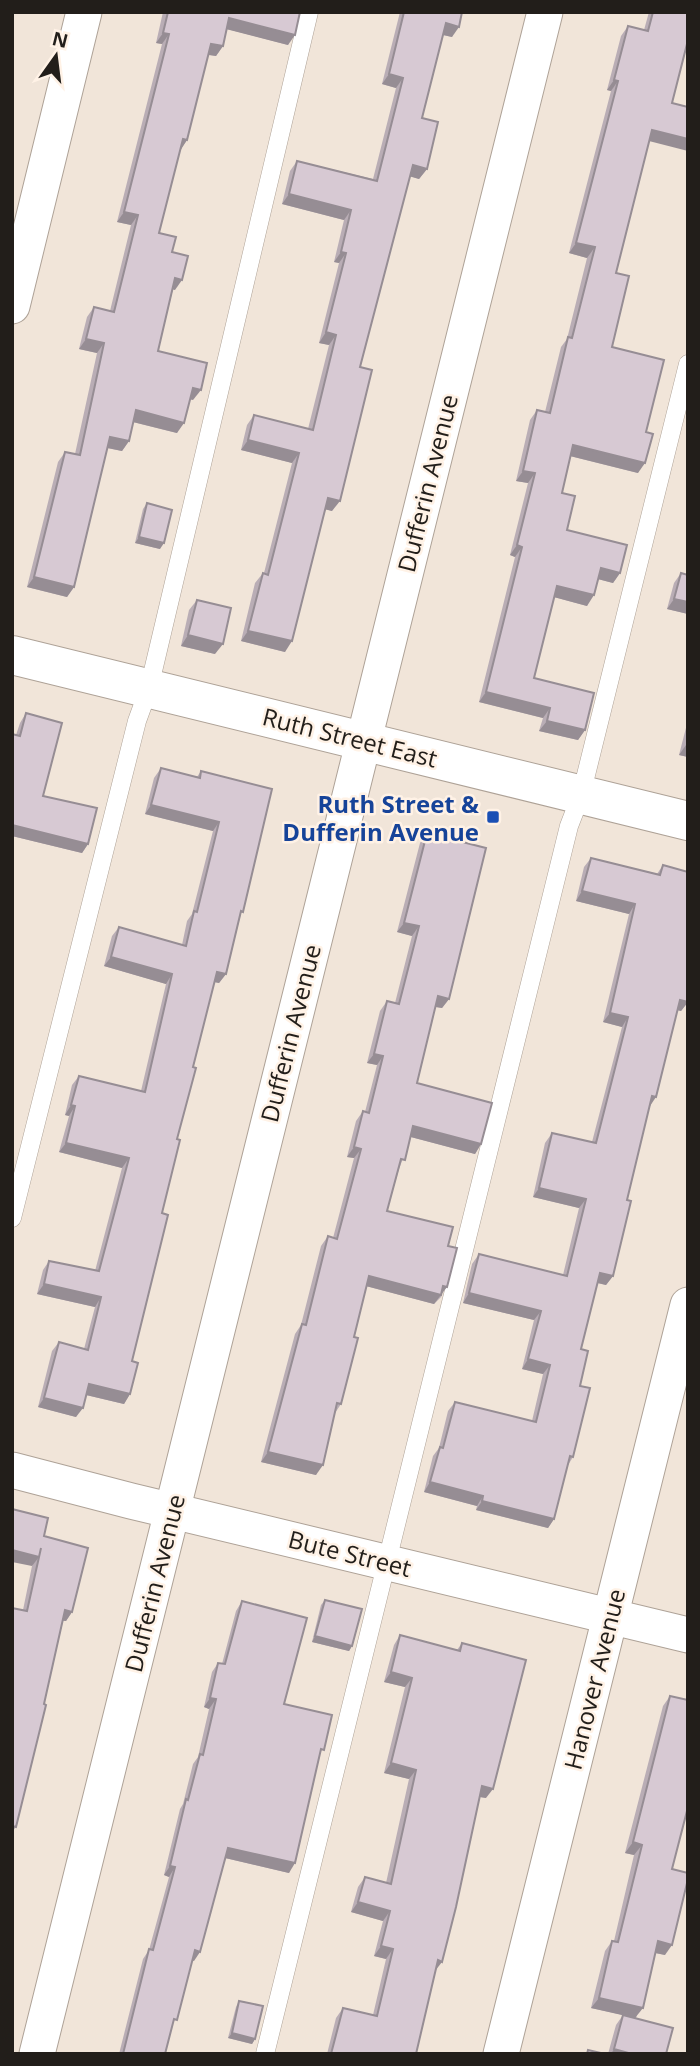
<svg xmlns="http://www.w3.org/2000/svg" width="700" height="2066" font-family="'Open Sans',sans-serif">
	<style>
		.lines { fill: none; stroke-linecap: round; stroke-linejoin: round }
		.lane-casing { stroke: #aea297; stroke-width: 19 }
		.street-casing { stroke: #aea297; stroke-width: 37 }
		.secondary-casing { stroke: #aea297; stroke-width: 40 }
		.lane { stroke: #fff; stroke-width: 18 }
		.street { stroke: #fff; stroke-width: 35 }
		.secondary { stroke: #fff; stroke-width: 38 }
		.wall { fill: #b9adb5 }
		.shaded-wall { fill: #968d94 }
		.building { fill: #d7c9d3; stroke: #968d94; stroke-width: 2 }
		.transit-dot { fill: #1a4fb4; stroke: #fff2e6; stroke-width: 2.5 }
		.labels { text-anchor: middle; dominant-baseline: central; stroke-width: 5; stroke-linejoin: round; paint-order: stroke }
		.street-label { font-size: 24px; fill: #221e1a; stroke: #fff2e6 }
		.transit-label { font-size: 24px; font-weight: bold; fill: #164399; stroke: #fff2e6; text-anchor: end }
	</style>
	<rect width="100%" height="100%" fill="#f1e5d9"/>
	<g class="lines">
		<defs>
			<g id="lane">
				<polyline points="12,1218 137,721 149,688 309,12"/>
				<polyline points="265,2054 569,826 581,795 688,364"/>
			</g>
			<g id="street">
				<polyline points="12,306 84,12"/>
				<polyline points="12,1470 131,1501 688,1635"/>
				<polyline points="37,2054 545,12"/>
				<polyline points="501,2054 688,1305"/>
			</g>
			<polyline id="secondary" points="12,655 688,821"/>
		</defs>
		<use href="#lane" class="lane-casing"/>
		<use href="#street" class="street-casing"/>
		<use href="#secondary" class="secondary-casing"/>
		<use href="#lane" class="lane"/>
		<use href="#street" class="street"/>
		<use href="#secondary" class="secondary"/>
	</g>
	<g class="wall">
		<polygon points="163,12 300,12 288,45 227,29 223,46 216,56 208,55 187,140 180,150 159,233 172,252 175,290 173,289 158,351 193,400 190,399 177,433 133,422 129,441 122,451 107,448 74,587 67,597 27,587 58,462 65,452 75,454 97,353 79,349 87,317 94,307 110,311 131,225 117,222 162,44 156,43"/>
		<polygon points="400,12 462,12 452,37 443,35 422,118 427,169 419,179 410,176 360,367 332,511 325,509 285,652 241,641 255,583 263,573 264,573 292,463 241,450 247,425 254,415 308,429 329,345 319,343 339,263 334,262 344,220 282,204 290,171 297,161 373,179 396,88 382,84"/>
		<polygon points="649,12 688,12 649,141 616,273 612,347 646,432 638,473 570,456 562,493 567,530 620,573 613,583 598,579 587,606 554,597 534,678 585,730 578,740 539,731 543,718 479,702 515,557 510,555 528,483 516,481 530,420 537,410 545,412 561,347 567,339 587,258 569,253 611,91 607,90 621,36 628,26 644,30"/>
		<polygon points="147,503 160,549 135,543 143,509"/>
		<polygon points="681,573 688,575 688,614 667,609 674,583"/>
		<polygon points="197,600 215,654 181,646 189,610"/>
		<polygon points="26,713 43,796 88,844 82,853 12,836 16,735 20,723"/>
		<polygon points="688,720 688,757 679,755"/>
		<polygon points="161,768 197,777 201,771 272,789 226,974 219,983 214,982 193,1067 177,1139 132,1361 130,1394 124,1404 86,1395 76,1417 38,1407 52,1351 59,1342 84,1349 95,1307 37,1294 43,1270 49,1261 95,1271 122,1168 59,1152 69,1116 65,1115 72,1085 79,1076 141,1091 166,984 104,966 112,936 119,927 182,945 187,921 192,914 213,831 145,814 154,778"/>
		<polygon points="427,833 449,999 442,1008 435,1007 417,1083 481,1144 475,1154 411,1137 399,1169 387,1211 448,1246 441,1297 434,1304 366,1286 354,1337 341,1404 335,1413 316,1475 261,1462 295,1334 301,1325 321,1246 328,1236 333,1238 354,1158 347,1157 356,1121 363,1111 365,1112 377,1065 367,1063 380,1011 387,1001 395,1003 412,936 397,932 420,843"/>
		<polygon points="591,858 657,874 663,865 688,1002 681,1011 677,1010 649,1106 627,1200 613,1276 606,1285 597,1283 581,1349 580,1386 573,1457 568,1465 554,1519 548,1528 476,1510 477,1506 424,1492 433,1456 439,1448 448,1411 455,1402 532,1421 543,1374 522,1369 534,1320 463,1303 472,1264 479,1254 563,1275 579,1208 533,1197 545,1143 552,1133 592,1142 622,1027 603,1022 629,914 576,901 584,867"/>
		<polygon points="44,1536 72,1612 66,1621 63,1621 16,1827 12,1832 12,1608 23,1610 32,1566"/>
		<polygon points="325,1600 352,1646 349,1651 312,1642 321,1605"/>
		<polygon points="242,1601 284,1704 320,1756 289,1873 225,1858 172,2026 165,2054 119,2054 143,1959 149,1950 169,1877 164,1875 180,1809 183,1804 193,1764 198,1757 209,1709 204,1707 212,1672 218,1663 222,1664 236,1611"/>
		<polygon points="400,1635 457,1650 462,1643 486,1798 479,1797 435,1971 416,2054 327,2054 336,2018 343,2008 373,2015 386,1959 374,1956 383,1921 351,1912 358,1887 365,1877 386,1883 409,1779 384,1773 405,1687 384,1682 394,1645"/>
		<polygon points="670,1696 672,1869 665,1955 655,1953 636,2018 666,2054 608,2054 616,2025 623,2015 591,2008 605,1951 612,1941 614,1941 634,1855 625,1853 663,1706"/>
		<polygon points="239,2001 255,2039 252,2044 228,2038 236,2007"/>
	</g>
	<g class="shaded-wall">
		<polygon points="229,18 295,35 288,45 222,28"/>
		<polygon points="446,23 459,27 452,37 439,34"/>
		<polygon points="163,33 169,34 162,44 156,43"/>
		<polygon points="211,44 223,46 216,56 204,54"/>
		<polygon points="389,74 403,78 396,88 382,84"/>
		<polygon points="614,80 618,81 611,91 607,90"/>
		<polygon points="652,130 688,139 688,151 645,140"/>
		<polygon points="183,139 187,140 180,151"/>
		<polygon points="413,165 427,169 419,179 405,175"/>
		<polygon points="289,194 351,210 344,220 282,204"/>
		<polygon points="124,212 138,215 131,225 117,222"/>
		<polygon points="576,243 595,247 587,258 569,253"/>
		<polygon points="341,252 346,253 339,263 334,262"/>
		<polygon points="175,278 182,280 175,290 168,288"/>
		<polygon points="326,332 336,335 329,345 319,343"/>
		<polygon points="86,339 104,343 97,353 79,349"/>
		<polygon points="193,388 201,390 193,400 186,398"/>
		<polygon points="136,410 184,423 177,433 129,421"/>
		<polygon points="110,437 129,441 122,451 103,447"/>
		<polygon points="248,440 299,453 292,463 241,450"/>
		<polygon points="573,445 645,463 638,473 566,455"/>
		<polygon points="523,471 535,473 528,483 516,481"/>
		<polygon points="328,498 340,501 332,511 320,508"/>
		<polygon points="139,537 164,543 160,549 135,543"/>
		<polygon points="517,545 522,547 515,557 510,555"/>
		<polygon points="601,568 620,573 613,583 594,578"/>
		<polygon points="34,577 74,587 67,597 27,587"/>
		<polygon points="557,586 594,595 587,606 550,596"/>
		<polygon points="674,599 688,602 688,614 667,609"/>
		<polygon points="248,631 292,641 285,652 241,641"/>
		<polygon points="188,635 223,644 215,654 181,646"/>
		<polygon points="486,692 550,708 543,718 479,702"/>
		<polygon points="547,721 585,730 578,740 539,731"/>
		<polygon points="686,745 688,745 688,757 679,755"/>
		<polygon points="151,805 219,822 213,831 145,814"/>
		<polygon points="12,825 88,844 82,853 12,836"/>
		<polygon points="582,891 635,904 629,914 576,901"/>
		<polygon points="404,923 419,926 412,936 397,932"/>
		<polygon points="111,957 172,974 166,984 104,966"/>
		<polygon points="217,972 226,974 219,983 210,981"/>
		<polygon points="438,996 449,999 442,1008 431,1006"/>
		<polygon points="680,1000 688,1002 681,1011 673,1009"/>
		<polygon points="610,1013 628,1017 622,1027 603,1022"/>
		<polygon points="374,1054 383,1056 377,1065 367,1063"/>
		<polygon points="652,1096 656,1097 650,1106 645,1105"/>
		<polygon points="71,1105 75,1106 69,1116 65,1115"/>
		<polygon points="413,1126 481,1144 475,1154 407,1136"/>
		<polygon points="66,1143 129,1158 122,1168 59,1152"/>
		<polygon points="354,1147 361,1149 354,1158 347,1157"/>
		<polygon points="539,1188 586,1199 579,1208 533,1197"/>
		<polygon points="600,1273 613,1276 606,1285 594,1282"/>
		<polygon points="369,1276 447,1287 434,1304 362,1285"/>
		<polygon points="44,1284 101,1297 95,1307 37,1294"/>
		<polygon points="469,1293 541,1311 534,1320 463,1303"/>
		<polygon points="528,1359 550,1365 543,1374 522,1369"/>
		<polygon points="89,1384 130,1394 124,1404 82,1394"/>
		<polygon points="44,1398 83,1408 76,1417 38,1407"/>
		<polygon points="268,1452 323,1465 316,1475 261,1462"/>
		<polygon points="430,1482 483,1496 477,1506 424,1492"/>
		<polygon points="482,1501 554,1519 548,1528 476,1510"/>
		<polygon points="12,1550 39,1557 32,1566 12,1562"/>
		<polygon points="65,1610 72,1612 66,1621 59,1620"/>
		<polygon points="315,1636 352,1646 349,1651 312,1642"/>
		<polygon points="391,1672 412,1678 405,1687 384,1682"/>
		<polygon points="210,1698 216,1699 209,1709 204,1707"/>
		<polygon points="391,1763 416,1770 409,1779 384,1773"/>
		<polygon points="482,1786 493,1789 486,1798 475,1796"/>
		<polygon points="633,1842 642,1845 634,1855 625,1853"/>
		<polygon points="228,1848 295,1863 289,1873 221,1857"/>
		<polygon points="170,1866 175,1867 169,1877 164,1875"/>
		<polygon points="358,1902 390,1911 383,1921 351,1912"/>
		<polygon points="658,1941 672,1945 665,1955 651,1952"/>
		<polygon points="381,1946 393,1949 386,1959 374,1956"/>
		<polygon points="195,1950 200,1952 194,1961 189,1960"/>
		<polygon points="438,1960 442,1962 435,1971"/>
		<polygon points="599,1998 643,2008 635,2018 591,2008"/>
		<polygon points="232,2033 255,2039 252,2044 228,2038"/>
		<polygon points="614,2049 632,2054 611,2054"/>
	</g>
	<g class="building">
		<polygon points="168,12 300,12 295,35 229,18 223,46 211,44 187,140 183,139 159,233 176,237 172,252 188,256 182,280 175,278 158,351 207,363 201,390 193,388 184,423 136,410 129,441 110,437 74,587 34,577 65,452 80,455 104,343 86,339 94,307 114,312 138,215 124,212 169,34 163,33"/>
		<polygon points="404,12 462,12 459,27 446,23 422,118 438,122 427,169 413,165 360,367 372,370 340,501 328,498 292,641 248,631 263,573 268,575 299,453 248,440 254,415 313,430 336,335 326,332 346,253 341,252 351,210 289,194 297,161 377,181 403,78 389,74"/>
		<polygon points="653,12 688,12 688,40 672,103 688,107 688,139 652,130 616,273 629,276 612,347 664,360 646,432 653,434 645,463 573,445 562,493 575,496 567,530 627,545 620,573 601,568 594,595 557,586 534,678 594,693 585,730 547,721 550,708 486,692 522,547 517,545 535,473 523,471 537,410 550,413 568,337 572,338 595,247 576,243 618,81 614,80 628,26 648,31"/>
		<polygon points="147,503 172,510 164,543 139,537"/>
		<polygon points="681,573 688,575 688,602 674,599"/>
		<polygon points="197,600 231,608 223,644 188,635"/>
		<polygon points="26,713 62,723 43,796 97,808 88,844 12,825 12,734 20,736"/>
		<polygon points="161,768 200,778 201,771 272,789 243,912 241,911 226,974 217,972 193,1067 196,1068 177,1139 180,1140 162,1213 168,1215 132,1361 138,1363 130,1394 89,1384 83,1408 44,1398 59,1342 88,1350 101,1297 44,1284 49,1261 99,1271 129,1158 66,1143 75,1106 71,1105 79,1076 145,1092 172,974 111,957 119,927 186,946 194,911 197,912 219,822 151,805"/>
		<polygon points="427,833 486,848 449,999 438,996 417,1083 492,1103 481,1144 413,1126 405,1160 401,1159 387,1211 453,1227 448,1246 457,1248 447,1287 443,1286 441,1295 369,1276 354,1337 358,1338 341,1404 337,1403 323,1465 268,1452 302,1324 306,1325 328,1236 337,1239 361,1149 354,1147 363,1111 369,1113 383,1056 374,1054 387,1001 399,1004 419,926 404,923"/>
		<polygon points="591,858 660,875 663,865 688,872 688,1002 680,1000 656,1097 652,1096 627,1200 631,1201 613,1276 600,1273 581,1349 588,1351 580,1386 590,1388 573,1457 570,1456 554,1519 482,1501 483,1496 430,1482 440,1447 443,1448 455,1402 536,1422 550,1365 528,1359 541,1311 469,1293 479,1254 567,1276 586,1199 539,1188 552,1133 596,1143 628,1017 610,1013 635,904 582,891"/>
		<polygon points="12,1509 48,1518 44,1536 88,1548 72,1612 65,1610 44,1704 46,1705 16,1827 12,1826 12,1608 27,1611 41,1548 39,1557 12,1550"/>
		<polygon points="325,1600 362,1609 352,1646 315,1636"/>
		<polygon points="242,1601 307,1618 284,1704 332,1715 324,1750 321,1749 295,1863 228,1848 200,1952 195,1950 177,2020 174,2019 165,2054 123,2054 149,1949 153,1950 175,1867 170,1866 186,1799 188,1800 200,1754 203,1755 216,1699 210,1698 218,1663 225,1664"/>
		<polygon points="400,1635 460,1651 462,1643 526,1660 493,1789 482,1786 456,1907 442,1962 438,1960 416,2054 331,2054 343,2008 377,2016 393,1949 381,1946 390,1911 358,1902 365,1877 391,1884 416,1770 391,1763 412,1678 391,1672"/>
		<polygon points="670,1696 688,1700 688,1807 672,1869 688,1873 688,1879 672,1945 658,1941 643,2008 599,1998 612,1941 618,1942 642,1845 633,1842"/>
		<polygon points="239,2001 263,2006 255,2039 232,2033"/>
		<polygon points="623,2015 673,2028 666,2054 632,2054 614,2049"/>
		<polygon points="588,2050 605,2054 587,2054"/>
	</g>
	<rect class="transit-dot" x="486" y="810" width="14" height="14" rx="3.5"/>
	<g class="labels">
		<g class="street-label">
			<text transform="translate(427 483) rotate(-76)">Dufferin Avenue</text>
			<text transform="translate(350 737) rotate(14)">Ruth Street East</text>
			<text transform="translate(290 1033) rotate(-76)">Dufferin Avenue</text>
			<text transform="translate(350 1553) rotate(14)">Bute Street</text>
			<text transform="translate(154 1583) rotate(-76)">Dufferin Avenue</text>
			<text transform="translate(594 1679) rotate(-76)">Hanover Avenue</text>
		</g>
		<g class="transit-label">
			<text x="479" y="803">Ruth Street &amp;<tspan x="479" dy="28">Dufferin Avenue</tspan></text>
		</g>
	</g>
	<rect width="700" height="2066" fill="none" stroke="#221e1a" stroke-width="28"/>
	<g transform="translate(56 56) rotate(14)" stroke="#fff2e6" stroke-width="5" paint-order="stroke">
	<path d="M0-5L12 26L0 18L-12 26Z" fill="#221e1a"/>
	<text y="-10" font-size="19" font-weight="bold" text-anchor="middle" fill="#221e1a">N</text>
	</g>
</svg>
